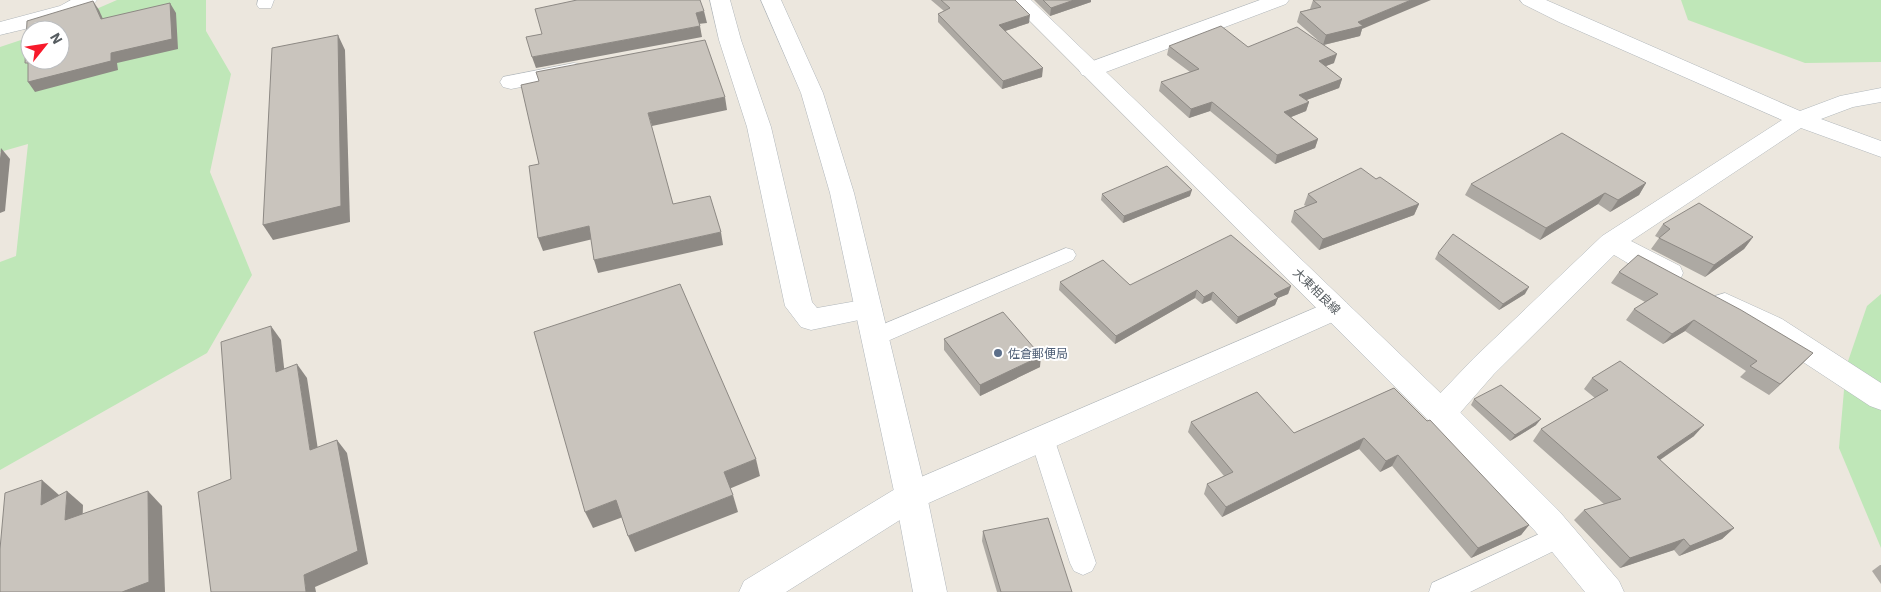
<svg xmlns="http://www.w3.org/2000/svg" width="1881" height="592" font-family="'IBM Plex Sans','Noto Sans JP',sans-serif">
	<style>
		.green { fill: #bfe7b8 }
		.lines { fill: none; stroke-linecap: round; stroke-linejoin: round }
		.lane-casing { stroke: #b1b7bb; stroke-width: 1 }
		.street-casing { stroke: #b1b7bb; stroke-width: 1 }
		.secondary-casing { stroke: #b0b6bb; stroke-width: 1 }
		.lane { fill: #fff; fill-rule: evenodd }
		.street { fill: #fff; fill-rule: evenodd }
		.secondary { fill: #fff; fill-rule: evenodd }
		.wall { fill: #ada9a3 }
		.shaded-wall { fill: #8d8984 }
		.building { fill: #c9c4bd; stroke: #8d8984; fill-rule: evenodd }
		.service-dot { fill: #5c6f8a; stroke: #fff; stroke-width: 2 }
		.labels { text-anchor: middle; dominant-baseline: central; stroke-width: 4; stroke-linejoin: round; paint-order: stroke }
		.street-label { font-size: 12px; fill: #575d61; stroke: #fff }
		.service-label { font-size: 12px; fill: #4e5e75; stroke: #fff; text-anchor: start }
	</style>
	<rect width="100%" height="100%" fill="#ece7de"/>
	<g class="green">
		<polygon points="117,0 206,0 206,31 231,74 210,172 252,275 207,353 0,470 0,262 16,256 28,144 0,152 0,47 30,37 30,60 60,60 60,30 48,30"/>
		<polygon points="1681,0 1881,0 1881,62 1805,63 1688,20"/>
		<polygon points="1881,294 1881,548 1839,448 1846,367 1867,306"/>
	</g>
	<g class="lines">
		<defs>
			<g id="lane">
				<polygon points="258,0 274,0 271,8 259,8 257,5"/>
				<polygon points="1066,248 1073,250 1076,255 1073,260 883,343 875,345 867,343 864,337 867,331"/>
				<polygon points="1042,428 1050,431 1054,438 1096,563 1092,571 1083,575 1074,571 1070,563 1030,438 1034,431"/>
				<polygon points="1559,525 1568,528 1572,536 1568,544 1470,592 1429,592 1432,583"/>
			</g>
			<g id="street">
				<path d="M71,0H97C86,16 20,30 0,35V22L60,6Z"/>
				<polygon points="710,0 730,0 741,40 771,127 812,302 817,308 868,299 878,302 882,309 878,316 811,330 801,327 785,306 747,127 719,40"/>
				<polygon points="1260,0 1289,0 1286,4 1098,75 1090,77 1082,75 1079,70 1082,65"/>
				<path d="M1520,0H1546L1800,111L1840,96L1881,88V102L1853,107L1821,119L1881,141V157L1801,128L1631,241L1680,266L1683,273L1680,280C1658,286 1633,265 1614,255L1494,374L1452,422L1441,425L1430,422L1426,413L1430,404L1474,358L1602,236L1782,120L1559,22L1523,4Z"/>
				<polygon points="574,63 582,65 585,70 582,75 511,89 503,87 500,82 503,77"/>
				<polygon points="1725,293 1782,319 1881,383 1881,410 1870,406 1762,335 1715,310 1711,303 1715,296"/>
				<polygon points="1336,299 1346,302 1350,309 1346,316 922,506 786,592 739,592 744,581 900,486"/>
			</g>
			<g id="secondary">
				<polygon points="761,0 781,0 823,93 854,193 927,496 947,592 913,592 895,496 830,193 801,93"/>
				<polygon points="1009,0 1031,0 1452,404 1559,511 1619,581 1624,592 1585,592 1535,531 1430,422"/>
			</g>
		</defs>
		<use href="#lane" class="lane-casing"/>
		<use href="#street" class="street-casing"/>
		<use href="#secondary" class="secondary-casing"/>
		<use href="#lane" class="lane"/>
		<use href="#street" class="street"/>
		<use href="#secondary" class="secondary"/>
	</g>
	<g class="wall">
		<polygon points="931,0 1015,0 1029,23 1005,31 1042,77 1002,89 938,22 938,14 944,11"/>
		<polygon points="1034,0 1091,0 1091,2 1050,16"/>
		<polygon points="1313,0 1362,29 1360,36 1324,45 1334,63 1325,66 1342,79 1339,88 1306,100 1309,102 1306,111 1291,117 1318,139 1315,148 1275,164 1210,111 1189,118 1159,91 1161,82 1190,72 1167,55 1169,46 1248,47 1321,43 1297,22 1300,12 1310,9"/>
		<polygon points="1376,179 1419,204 1414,215 1319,250 1291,222 1294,211 1306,206 1304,205 1308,194"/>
		<polygon points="1646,183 1639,195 1610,212 1598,204 1540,240 1465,195 1471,184"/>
		<polygon points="1102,194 1190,196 1123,223 1101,200"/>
		<polygon points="1663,224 1753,237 1744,249 1705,277 1651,249 1659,238 1655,236"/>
		<polygon points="1438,253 1525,294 1499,310 1435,259"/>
		<polygon points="1619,272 1813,353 1769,395 1740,377 1746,371 1685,331 1663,344 1626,320 1634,309 1645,302 1611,283"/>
		<polygon points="1060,282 1130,285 1291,286 1288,294 1278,298 1275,305 1236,324 1211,300 1202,304 1195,298 1115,344 1059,290"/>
		<polygon points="944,339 1040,367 980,396 944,350"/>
		<polygon points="1592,378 1694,436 1660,460 1734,528 1722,539 1679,556 1674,550 1620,568 1574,520 1584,510 1604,504 1533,441 1541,429 1595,398 1584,389"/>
		<polygon points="1394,388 1529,525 1521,535 1471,558 1392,466 1380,472 1359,449 1222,517 1204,494 1207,484 1224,476 1188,432 1191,422 1294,433"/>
		<polygon points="1474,399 1536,425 1510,441 1471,405"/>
		<polygon points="983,531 1072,592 997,592 982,541"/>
		<polygon points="1880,565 1881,565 1881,584 1872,571"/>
	</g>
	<g class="shaded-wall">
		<polygon points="1074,0 1091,0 1091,2 1050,16 1051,8"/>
		<polygon points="1411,0 1431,0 1362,29 1360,36 1323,45 1326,35"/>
		<polygon points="93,1 99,10 107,28 101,19"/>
		<polygon points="170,3 176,13 178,49 117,63 118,70 35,92 28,82 111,53"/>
		<polygon points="704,11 707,23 698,24 696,13"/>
		<polygon points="1030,15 1029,23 999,33 999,25"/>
		<polygon points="700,26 702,37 536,68 532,57"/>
		<polygon points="338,35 345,50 350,222 273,240 263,225"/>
		<polygon points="1337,54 1334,63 1316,70 1319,61"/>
		<polygon points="1043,68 1042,77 1002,89 1003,81"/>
		<polygon points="1342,79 1339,88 1296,104 1299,95"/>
		<polygon points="725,97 727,110 652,126 648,113"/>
		<polygon points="1212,102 1210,111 1189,118 1191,109"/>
		<polygon points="1309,102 1306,111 1281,121 1284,112"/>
		<polygon points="1318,139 1315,148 1275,164 1277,155"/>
		<polygon points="1,148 10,159 5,211 0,213 0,158"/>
		<polygon points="1646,183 1639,195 1610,212 1618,200"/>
		<polygon points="1192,190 1190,196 1123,223 1124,216"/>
		<polygon points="1605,193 1598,204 1540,240 1546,228"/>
		<polygon points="1419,204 1414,215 1319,250 1323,239"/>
		<polygon points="589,226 593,239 543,251 538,238"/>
		<polygon points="721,232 723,245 598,273 594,260"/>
		<polygon points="1753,237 1744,249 1705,277 1714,265"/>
		<polygon points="1291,286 1288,294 1278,298 1275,305 1236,324 1238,317 1274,294"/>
		<polygon points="1529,287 1525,294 1499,310 1503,304"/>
		<polygon points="1197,290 1195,298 1115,344 1116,336"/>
		<polygon points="1213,292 1211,300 1202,304 1204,297"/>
		<polygon points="1694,320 1685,331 1663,344 1672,334"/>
		<polygon points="271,326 281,340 286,385 276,372"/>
		<polygon points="1813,353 1802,364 1769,395 1780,384"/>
		<polygon points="1041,356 1040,367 980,396 980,385"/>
		<polygon points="297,364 307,378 320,463 310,450"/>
		<polygon points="1541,419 1536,425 1510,441 1515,435"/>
		<polygon points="1704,425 1694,436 1648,468 1657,457"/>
		<polygon points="1364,438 1359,449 1222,517 1226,507"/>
		<polygon points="337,440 347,453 368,564 315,587 316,592 306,592 304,575"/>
		<polygon points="1398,455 1392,466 1380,472 1386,461"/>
		<polygon points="756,459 760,476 729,489 724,472"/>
		<polygon points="42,480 59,495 58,520 41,505"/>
		<polygon points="67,491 83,505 82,535 65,520"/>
		<polygon points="148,491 162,506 165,592 122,592"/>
		<polygon points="733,495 738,512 635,552 628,536"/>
		<polygon points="616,500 623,517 593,528 585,512"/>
		<polygon points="1529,525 1521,535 1471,558 1478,548"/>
		<polygon points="1734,528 1722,539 1679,556 1690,546"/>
		<polygon points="1684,539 1674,550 1620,568 1630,558"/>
	</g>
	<g class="building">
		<polygon points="577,0 700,0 704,11 696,13 700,26 532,57 526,37 542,34 535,9"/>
		<polygon points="941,0 1015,0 1030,15 999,25 1043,68 1003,81 938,14 950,8"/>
		<polygon points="1043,0 1074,0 1051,8"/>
		<polygon points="1313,0 1411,0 1358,22 1363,26 1326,35 1300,12 1321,7"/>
		<path d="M93,1L101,19L170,3L172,39L111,53V61L28,82V63H25L27,21ZM30,30H60V60H30Z"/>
		<polygon points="1221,26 1248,47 1297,27 1337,54 1319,61 1342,79 1299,95 1309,102 1284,112 1318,139 1277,155 1212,102 1191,109 1161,82 1199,69 1169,46"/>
		<polygon points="338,35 341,206 263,225 272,48"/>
		<polygon points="705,40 725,97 648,113 673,204 710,196 721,232 594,260 589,226 538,238 529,166 539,164 521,85 539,81 536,72"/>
		<polygon points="1562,133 1646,183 1618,200 1605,193 1546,228 1471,184"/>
		<polygon points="1167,166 1192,190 1124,216 1102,194"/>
		<polygon points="1361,168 1376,179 1380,177 1419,204 1323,239 1294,211 1317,202 1308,194"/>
		<polygon points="1699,203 1753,237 1714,265 1659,238 1670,229 1663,224"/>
		<polygon points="1453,234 1529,287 1503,304 1438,253"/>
		<polygon points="1231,235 1291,286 1274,294 1278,298 1238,317 1213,292 1204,297 1197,290 1116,336 1060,282 1103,260 1130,285"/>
		<polygon points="1638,255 1741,310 1813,353 1780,384 1750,366 1757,361 1694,320 1672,334 1634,309 1658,294 1619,272"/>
		<polygon points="680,284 756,459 724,472 733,495 628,536 616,500 585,512 534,332"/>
		<polygon points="1003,312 1041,356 980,385 944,339"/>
		<polygon points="271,326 276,372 297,364 310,450 337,440 358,551 304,575 306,592 211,592 198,492 231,479 221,342"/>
		<polygon points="1620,361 1704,425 1657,457 1734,528 1690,546 1684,539 1630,558 1584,510 1621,499 1541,429 1608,390 1592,378"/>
		<polygon points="1501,385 1541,419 1515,435 1474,399"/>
		<polygon points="1394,388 1427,421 1430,420 1529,525 1478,548 1398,455 1386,461 1364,438 1226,507 1207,484 1233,472 1191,422 1257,392 1294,433"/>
		<polygon points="42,480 41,505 67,491 65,520 148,491 149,582 122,592 0,592 0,549 5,493"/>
		<polygon points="1048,518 1072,592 1001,592 983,531"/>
	</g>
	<circle class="service-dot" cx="998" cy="353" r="5"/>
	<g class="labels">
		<g class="street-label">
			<text transform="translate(1317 291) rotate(44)">大東相良線</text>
		</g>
		<g class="service-label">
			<text x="1008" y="353">佐倉郵便局</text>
		</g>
	</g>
	<g transform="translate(45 45) rotate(60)"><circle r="24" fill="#ffffff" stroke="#bcbec0"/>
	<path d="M0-4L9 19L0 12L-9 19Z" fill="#f71a2b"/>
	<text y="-8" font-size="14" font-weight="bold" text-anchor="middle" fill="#575d61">N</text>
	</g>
</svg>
